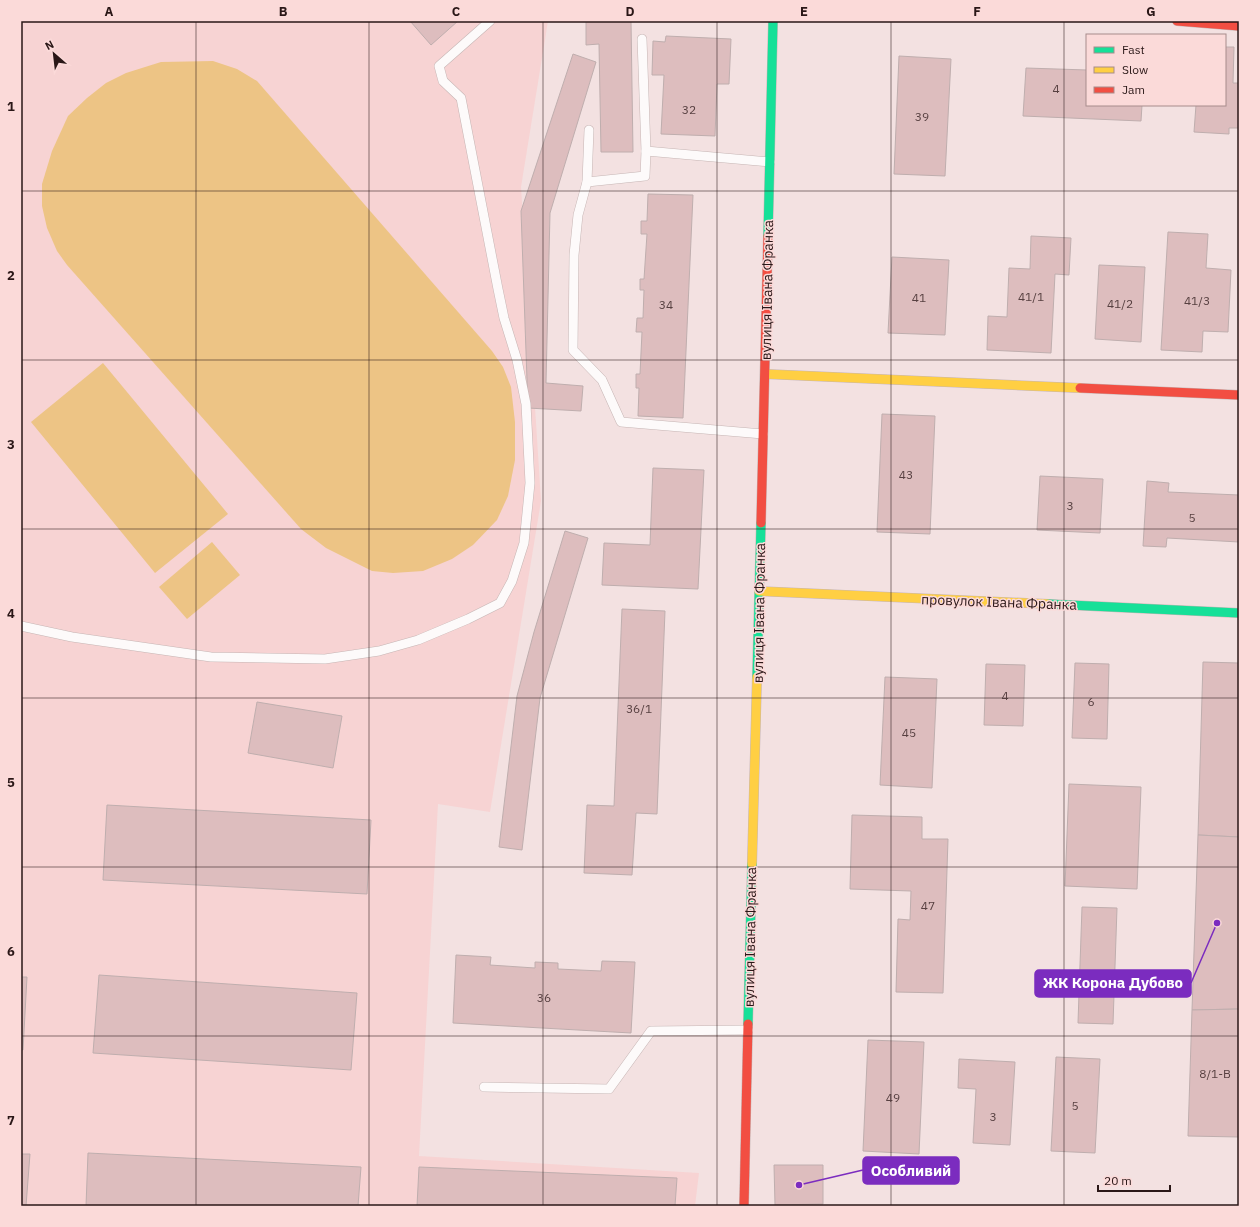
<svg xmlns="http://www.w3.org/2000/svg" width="1260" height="1227" font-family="'IBM Plex Sans',sans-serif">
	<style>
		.built { fill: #f7d3d3 }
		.green { fill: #edc485 }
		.building { fill: #ddbdbe; stroke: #bfaeae }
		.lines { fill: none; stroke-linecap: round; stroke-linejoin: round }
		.lane-casing { stroke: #c6b5b4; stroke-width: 10 }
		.fast-casing { stroke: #c6b5b4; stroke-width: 10 }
		.slow-casing { stroke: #c6b5b4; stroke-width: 10 }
		.jam-casing { stroke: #c6b5b4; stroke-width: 10 }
		.lane { stroke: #fdfafa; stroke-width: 9 }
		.fast { stroke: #16e098; stroke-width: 9 }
		.slow { stroke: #ffcf43; stroke-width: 9 }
		.jam { stroke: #f24e42; stroke-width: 9 }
		.grid { fill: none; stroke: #2a1717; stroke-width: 1; stroke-opacity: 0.55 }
		.labels { text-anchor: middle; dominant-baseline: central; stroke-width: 3; stroke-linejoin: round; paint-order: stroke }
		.number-label { font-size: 12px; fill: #574041 }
		.street-label { font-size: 14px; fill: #2a1717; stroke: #fbdad9 }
		.leader { fill: none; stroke: #7b2cbf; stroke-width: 1.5 }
		.callout-dot { fill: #7b2cbf; stroke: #fbdad9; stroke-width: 1.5 }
		.callout { fill: #7b2cbf; stroke: #7b2cbf; stroke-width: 1.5 }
		.callout-label { font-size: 15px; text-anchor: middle; font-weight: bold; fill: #fff }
		.neatline { fill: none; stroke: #2a1717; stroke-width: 1.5 }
		.grid-label { font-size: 13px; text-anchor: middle; font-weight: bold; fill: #2a1717 }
	</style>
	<rect width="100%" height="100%" fill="#f3e1e1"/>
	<polygon class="built" points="21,21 548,21 521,187 541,501 490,812 438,804 419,1156 699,1173 695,1206 21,1206"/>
	<g class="green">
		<polygon points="213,61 237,69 257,81 492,351 503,367 511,387 515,422 515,460 508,496 497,520 473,545 452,559 423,571 393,573 372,571 326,548 301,529 67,265 57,251 47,228 42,206 42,184 52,151 68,116 87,98 106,83 126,73 161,62"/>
		<polygon points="103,363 228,514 155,573 31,422"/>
		<polygon points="212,542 240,575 187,619 159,587"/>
	</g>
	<g class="building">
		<polygon points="410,21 458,21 431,45"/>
		<polygon points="586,21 631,21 633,152 601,152 599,44 586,45"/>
		<polygon points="666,36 731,39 729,84 717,84 715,136 661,134 664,75 652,75 653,41 665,42"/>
		<polygon points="1225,47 1234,47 1233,83 1239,83 1239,128 1229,128 1229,134 1194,132 1196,105 1225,105"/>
		<polygon points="573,54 596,62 550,213 546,383 583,386 581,411 528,408 521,211"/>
		<polygon points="899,56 951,59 945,176 894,174"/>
		<polygon points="1026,68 1087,70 1087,105 1142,105 1141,121 1023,116"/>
		<polygon points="648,194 693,195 683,418 638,416 639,388 636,388 636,374 640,374 642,332 636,332 637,318 643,318 644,290 640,290 640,279 644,279 647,234 641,234 641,221 647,221"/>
		<polygon points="1168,232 1208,234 1206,268 1231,270 1228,332 1203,331 1202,352 1161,350"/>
		<polygon points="1031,236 1071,238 1069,275 1055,274 1051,353 987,350 988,316 1007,317 1009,268 1030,269"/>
		<polygon points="892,257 949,260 945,335 888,333"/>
		<polygon points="1099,265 1145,267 1141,342 1095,339"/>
		<polygon points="882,414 935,416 930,534 877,532"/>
		<polygon points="653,468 704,470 698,589 602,585 604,543 650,545"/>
		<polygon points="1040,476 1103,479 1100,533 1037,530"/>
		<polygon points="1147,481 1169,483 1168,492 1239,495 1239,542 1167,538 1166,547 1143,546"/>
		<polygon points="565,531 588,538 540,698 522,850 499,847 517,696 534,632"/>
		<polygon points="622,609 665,611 657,814 636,813 632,875 584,873 587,805 614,806"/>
		<polygon points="1203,662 1239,663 1239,837 1198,835"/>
		<polygon points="1075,663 1109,664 1107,739 1072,738"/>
		<polygon points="986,664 1025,665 1023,726 984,725"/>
		<polygon points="885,677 937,679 932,788 880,785"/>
		<polygon points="257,702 342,716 333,768 248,753"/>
		<polygon points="1069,784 1141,787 1137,889 1065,886"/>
		<polygon points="107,805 371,820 367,894 103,880"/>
		<polygon points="852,815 922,817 922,839 948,839 943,993 896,992 898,919 910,920 911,891 850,889"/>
		<polygon points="1198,835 1239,837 1239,1009 1192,1010"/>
		<polygon points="1082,907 1117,908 1113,1024 1078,1023"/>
		<polygon points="456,955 491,957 490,965 535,968 535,962 558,963 558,969 601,971 602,961 635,962 631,1033 453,1023"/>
		<polygon points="99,975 357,993 351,1070 93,1053"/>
		<polygon points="21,977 27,977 23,1050 21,1050"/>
		<polygon points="1239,1009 1239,1137 1188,1136 1192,1010"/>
		<polygon points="868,1040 924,1042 919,1154 863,1151"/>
		<polygon points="1056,1057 1100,1059 1095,1153 1051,1151"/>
		<polygon points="959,1059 1015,1062 1010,1145 973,1143 976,1089 958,1088"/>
		<polygon points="88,1153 361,1167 358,1206 86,1206"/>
		<polygon points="21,1154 30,1154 26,1206 21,1206"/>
		<polygon points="774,1165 823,1165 823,1204 775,1205"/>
		<polygon points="419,1167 677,1178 675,1206 417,1206"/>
	</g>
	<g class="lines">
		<defs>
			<g id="lane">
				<polyline points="642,39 646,151 770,162"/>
				<polyline points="589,130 587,182 578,215 574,255 573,350 602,380 621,422 763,434"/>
				<polyline points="587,182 645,176 646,151"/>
				<polyline points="21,626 72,637 211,657 325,659 379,651 418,640 468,619 500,603 512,581 524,543 530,483 526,404 517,360 504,318 498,289 461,98 443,81 439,66 490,21"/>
				<polyline points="484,1087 609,1089 651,1031 748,1030"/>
			</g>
			<g id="fast">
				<polyline points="768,236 773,21"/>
				<polyline points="1048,604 1239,613"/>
				<polyline points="757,677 761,523"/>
				<polyline points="748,1024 752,864"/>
			</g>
			<g id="slow">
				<polyline points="765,374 1080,388"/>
				<polyline points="759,591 1048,604"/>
				<polyline points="752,864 757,677"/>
			</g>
			<g id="jam">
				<polyline points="1177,21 1239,26"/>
				<polyline points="1080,388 1239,395"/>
				<polyline points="761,523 768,236"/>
				<polyline points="744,1206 748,1024"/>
			</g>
		</defs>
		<use href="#lane" class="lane-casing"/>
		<use href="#fast" class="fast-casing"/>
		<use href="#slow" class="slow-casing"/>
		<use href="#jam" class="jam-casing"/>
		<use href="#lane" class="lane"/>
		<use href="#fast" class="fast"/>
		<use href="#slow" class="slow"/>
		<use href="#jam" class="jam"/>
	</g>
	<path class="grid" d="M196,21V1206M369,21V1206M543,21V1206M717,21V1206M891,21V1206M1064,21V1206M21,191H1239M21,360H1239M21,529H1239M21,698H1239M21,867H1239M21,1036H1239"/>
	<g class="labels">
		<g class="number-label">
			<text x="1056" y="88">4</text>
			<text x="689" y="109">32</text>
			<text x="922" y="116">39</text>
			<text x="1031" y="296">41/1</text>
			<text x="919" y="297">41</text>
			<text x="1197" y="300">41/3</text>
			<text x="1120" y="303">41/2</text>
			<text x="666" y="304">34</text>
			<text x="906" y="474">43</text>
			<text x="1070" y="505">3</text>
			<text x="1192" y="517">5</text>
			<text x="1005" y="695">4</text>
			<text x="1091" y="701">6</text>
			<text x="639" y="708">36/1</text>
			<text x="909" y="732">45</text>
			<text x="928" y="905">47</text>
			<text x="544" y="997">36</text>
			<text x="1215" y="1073">8/1-В</text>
			<text x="893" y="1097">49</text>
			<text x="1075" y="1105">5</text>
			<text x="993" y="1116">3</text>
		</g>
		<g class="street-label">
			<text transform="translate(767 290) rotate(-89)">вулиця Івана Франка</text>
			<text transform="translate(999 602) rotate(2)">провулок Івана Франка</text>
			<text transform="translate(759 613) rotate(-89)">вулиця Івана Франка</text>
			<text transform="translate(750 937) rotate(-89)">вулиця Івана Франка</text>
		</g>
	</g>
	<path class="leader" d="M1217 923L1191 983M799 1185L863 1170"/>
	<g class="callout-dot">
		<circle cx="1217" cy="923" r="4"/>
		<circle cx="799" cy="1185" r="4"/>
	</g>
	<g class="callout">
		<rect x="1035" y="970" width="156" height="27" rx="4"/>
		<rect x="863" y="1157" width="96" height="27" rx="4"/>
	</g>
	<g class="callout-label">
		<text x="1113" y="988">ЖК Корона Дубово</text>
		<text x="911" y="1176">Особливий</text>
	</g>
	<rect width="1260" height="1227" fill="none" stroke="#fbdad9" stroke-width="44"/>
	<rect x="1086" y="34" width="140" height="72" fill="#fbdad9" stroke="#a78c8b"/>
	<rect x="1094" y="47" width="20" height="6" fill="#16e098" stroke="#a78c8b"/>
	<text x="1122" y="54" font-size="12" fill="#2a1717">Fast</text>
	<rect x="1094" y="67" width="20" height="6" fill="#ffcf43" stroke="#a78c8b"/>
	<text x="1122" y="74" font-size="12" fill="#2a1717">Slow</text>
	<rect x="1094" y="87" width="20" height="6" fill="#f24e42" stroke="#a78c8b"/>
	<text x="1122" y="94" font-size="12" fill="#2a1717">Jam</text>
	<g transform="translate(54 54) rotate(332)" stroke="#fbdad9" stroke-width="3" paint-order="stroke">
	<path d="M0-3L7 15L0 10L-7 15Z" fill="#2a1717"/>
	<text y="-6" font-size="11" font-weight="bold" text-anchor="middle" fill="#2a1717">N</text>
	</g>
	<path d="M1098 1185v6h72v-6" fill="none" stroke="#2a1717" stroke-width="2"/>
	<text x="1104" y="1185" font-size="12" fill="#2a1717" stroke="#fbdad9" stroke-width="3" paint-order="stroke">20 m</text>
	<rect x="22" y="22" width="1216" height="1183" class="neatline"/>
	<g class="grid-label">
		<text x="109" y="16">A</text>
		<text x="283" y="16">B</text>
		<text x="456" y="16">C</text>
		<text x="630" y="16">D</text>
		<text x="804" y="16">E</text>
		<text x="977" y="16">F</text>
		<text x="1151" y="16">G</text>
		<text x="11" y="111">1</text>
		<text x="11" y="280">2</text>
		<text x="11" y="449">3</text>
		<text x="11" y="618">4</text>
		<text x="11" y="787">5</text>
		<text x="11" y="956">6</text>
		<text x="11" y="1125">7</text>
	</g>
</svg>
